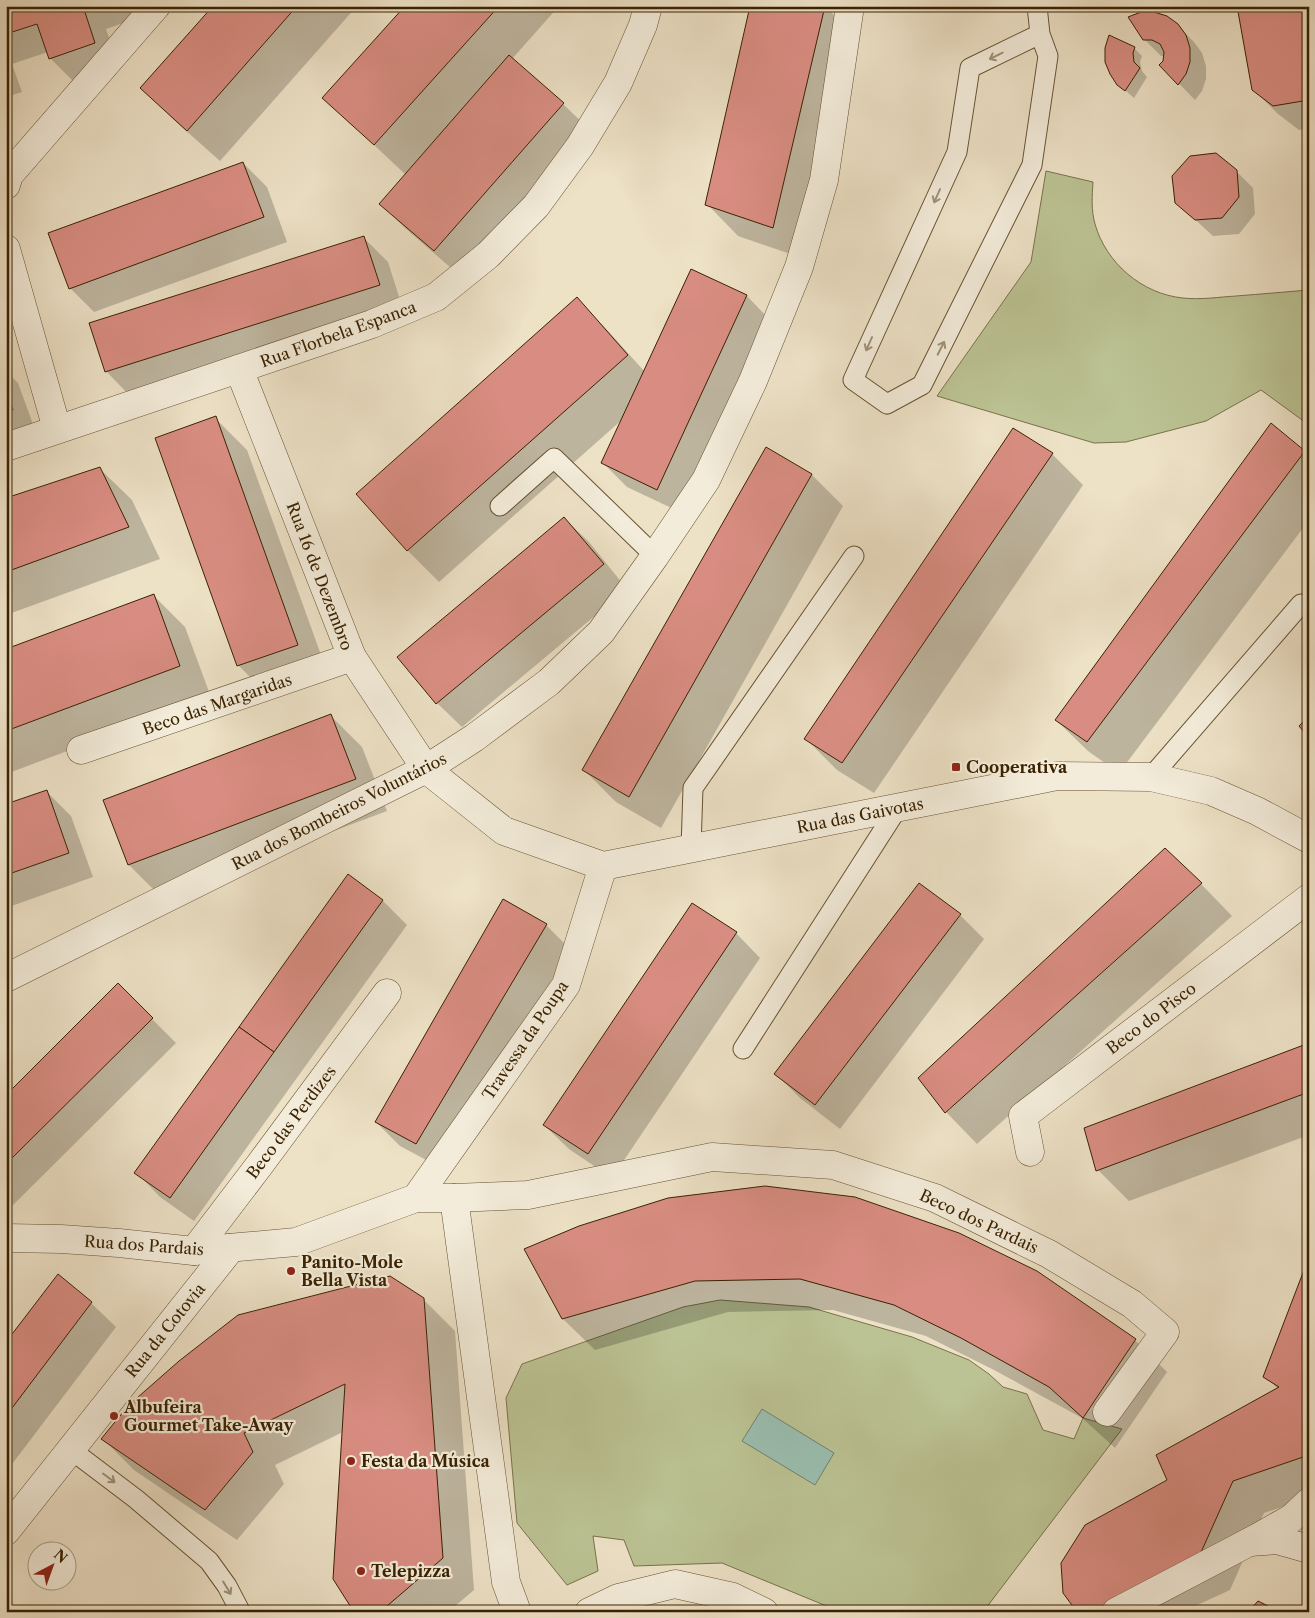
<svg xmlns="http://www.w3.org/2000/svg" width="1315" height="1618" font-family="'Libre Caslon Text',serif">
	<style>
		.green { fill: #bbc293; stroke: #7a724a }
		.water { fill: #9abeb0; stroke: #74806a }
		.shadow { fill: #0003 }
		.building { fill: #d98d82; stroke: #3a2201 }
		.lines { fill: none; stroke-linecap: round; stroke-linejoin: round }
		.service-casing { stroke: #675232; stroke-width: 21 }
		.minor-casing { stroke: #675232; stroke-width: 29 }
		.tertiary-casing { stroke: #675232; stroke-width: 29 }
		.service { stroke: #f3ecda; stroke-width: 19 }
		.minor { stroke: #f3ecda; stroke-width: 28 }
		.tertiary { stroke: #f3ecda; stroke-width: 28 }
		.oneway { stroke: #a09178 }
		.poi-dot { fill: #8f2418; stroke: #f3ecda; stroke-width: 2 }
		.labels { text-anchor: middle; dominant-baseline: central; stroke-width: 4.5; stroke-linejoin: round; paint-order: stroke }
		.street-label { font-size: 16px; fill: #3a2201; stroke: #f3ecda }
		.poi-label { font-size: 16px; font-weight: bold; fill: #3a2201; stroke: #f3ecda; text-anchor: start }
	</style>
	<rect width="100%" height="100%" fill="#ede1c6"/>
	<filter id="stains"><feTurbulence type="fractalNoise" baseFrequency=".004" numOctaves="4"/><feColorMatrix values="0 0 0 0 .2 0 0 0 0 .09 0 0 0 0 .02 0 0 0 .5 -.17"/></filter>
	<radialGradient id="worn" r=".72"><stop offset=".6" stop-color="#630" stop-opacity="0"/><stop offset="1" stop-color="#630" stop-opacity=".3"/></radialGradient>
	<g class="green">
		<path d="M1046,171L1093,182C1092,196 1091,210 1095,224C1106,263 1142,294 1183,298C1201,300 1219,297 1236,296C1261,294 1285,292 1309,290V425L1261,390L1206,421L1126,442L1094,443L937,396L1031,262Z"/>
		<polygon points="720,1300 809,1307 912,1337 969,1360 989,1374 1003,1387 1027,1394 1043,1430 1074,1439 1083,1418 1122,1429 983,1612 841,1612 722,1563 634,1566 624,1540 593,1536 598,1571 567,1585 517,1523 506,1398 522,1364 683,1307"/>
	</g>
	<polygon class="water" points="762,1409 834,1453 815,1485 742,1441"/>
	<g class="shadow">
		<polygon points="6,6 134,6 138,18 106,29 119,68 74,82 50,58 48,52 12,64 22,92 6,97"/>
		<polygon points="214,6 357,6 220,161 174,120 142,88"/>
		<polygon points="407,6 559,6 512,59 563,104 588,128 459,275 405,228 381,204 406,175 324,98"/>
		<polygon points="751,6 825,6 856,38 805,259 738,236 707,204"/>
		<polygon points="1309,6 1309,128 1299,130 1278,114 1253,89"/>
		<polygon points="1177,25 1194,42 1202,53 1206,66 1206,79 1202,91 1195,100 1161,65 1164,61 1165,56 1161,56 1144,39"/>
		<polygon points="1134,48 1142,56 1140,62 1142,71 1147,77 1134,98 1118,84"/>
		<polygon points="243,163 267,187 287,242 94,312 70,288"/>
		<polygon points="1236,171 1253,188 1255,214 1239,234 1213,236 1176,202"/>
		<polygon points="364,238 388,262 403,309 130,396 106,371"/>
		<polygon points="692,271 747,296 771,321 682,513 627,487 603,463 624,418 439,582 408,551 358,494 577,299 608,331 645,372"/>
		<polygon points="6,371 18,383 37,435 6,445"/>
		<polygon points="215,418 247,450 329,677 270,697 239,666 156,439"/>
		<polygon points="1271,425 1309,456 1309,520 1119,773 1088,751 1056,720"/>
		<polygon points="766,449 812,475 843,506 661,828 616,802 584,770"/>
		<polygon points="1052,454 1083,485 874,793 837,770 806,739"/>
		<polygon points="100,469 132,500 160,559 6,615 6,500"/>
		<polygon points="564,518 589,542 627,589 462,727 437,703 399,657"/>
		<polygon points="153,595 185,627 211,697 6,774 6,650"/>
		<polygon points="331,716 362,747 387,811 160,896 129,865"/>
		<polygon points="47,792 71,816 93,877 6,908 6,806"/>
		<polygon points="1201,884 1232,916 977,1144 946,1112"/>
		<polygon points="382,900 407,925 194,1221 160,1197 136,1172"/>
		<polygon points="960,915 984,939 840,1129 800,1098 776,1074"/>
		<polygon points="546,925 570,949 441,1168 400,1146 376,1122"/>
		<polygon points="736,933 760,958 612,1178 569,1149 544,1125"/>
		<polygon points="118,985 176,1043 8,1210 6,1209 6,1097"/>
		<polygon points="1309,1044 1309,1135 1129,1201 1098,1170"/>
		<polygon points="855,1198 1135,1340 1167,1372 1115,1448 1082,1418 994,1370 926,1336 833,1310 728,1312 595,1350 563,1319"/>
		<polygon points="1309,1261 1309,1498 1264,1513 1230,1590 1182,1612 1078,1612 1168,1481 1278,1389 1265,1376"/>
		<polygon points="58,1276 91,1303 116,1327 6,1472 6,1344"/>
		<polygon points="423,1299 455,1331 474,1590 448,1612 355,1612 343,1432 275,1465 284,1484 237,1540 134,1470 103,1439"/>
	</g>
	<g class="building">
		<polygon points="6,6 83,6 95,43 49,59 37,24 6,34"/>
		<polygon points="213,6 297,6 187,131 140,88"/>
		<polygon points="405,6 499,6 374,145 322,98"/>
		<polygon points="750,6 825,6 773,228 705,205"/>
		<polygon points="1237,6 1309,6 1309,100 1273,106 1252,90"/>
		<polygon points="1141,12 1154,12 1167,16 1178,24 1186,35 1190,48 1190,62 1186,74 1178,85 1159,65 1163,61 1164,52 1160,44 1152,40 1143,40 1128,17"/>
		<polygon points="1109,35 1135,47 1133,53 1134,62 1140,68 1125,91 1117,85 1110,74 1105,62 1105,48"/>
		<polygon points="509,55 564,103 434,251 379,204"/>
		<polygon points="1216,153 1237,170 1239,197 1222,218 1195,220 1175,203 1172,176 1190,156"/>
		<polygon points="243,162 264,217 69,289 48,233"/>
		<polygon points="364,236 380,285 105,372 89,323"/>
		<polygon points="691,269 747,295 657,490 601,463"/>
		<polygon points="577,297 628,355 407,551 356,494"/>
		<polygon points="6,391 13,410 6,413"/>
		<polygon points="216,416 298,645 237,666 155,438"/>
		<polygon points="1271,423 1305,451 1087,742 1055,720"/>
		<polygon points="1013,428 1053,453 842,763 804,739"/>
		<polygon points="766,447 812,474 629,797 582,770"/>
		<polygon points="100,467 129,527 6,572 6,498"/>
		<polygon points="564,517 604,564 436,704 397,657"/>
		<polygon points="154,594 180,666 6,731 6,649"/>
		<polygon points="331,714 356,779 128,865 103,800"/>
		<polygon points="1309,716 1309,738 1299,726"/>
		<polygon points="47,790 69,853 6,875 6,804"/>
		<polygon points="1165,848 1202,883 945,1113 918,1078"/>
		<polygon points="348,874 383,900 274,1052 239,1027"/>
		<polygon points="919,883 961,914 815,1105 774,1074"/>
		<polygon points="503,899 547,924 416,1144 375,1122"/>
		<polygon points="692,903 737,932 588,1154 543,1125"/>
		<polygon points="118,983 153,1018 6,1164 6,1095"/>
		<polygon points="239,1027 274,1052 170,1198 134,1173"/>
		<polygon points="1309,1043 1309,1092 1096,1171 1084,1128"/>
		<polygon points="765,1186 855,1197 959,1233 1037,1271 1136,1339 1083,1418 1049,1387 961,1338 894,1305 800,1279 695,1281 562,1319 524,1249 579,1226 668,1198"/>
		<polygon points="1309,1257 1309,1455 1233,1481 1198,1559 1115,1602 1086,1612 1077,1612 1063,1593 1061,1563 1085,1525 1167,1480 1156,1455 1279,1387 1263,1377"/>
		<polygon points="58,1274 92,1302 6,1416 6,1342"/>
		<polygon points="390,1276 424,1298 443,1558 380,1612 354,1612 333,1579 345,1384 244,1433 253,1452 205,1510 101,1439 129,1405 179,1361 238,1315"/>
		<polygon points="1258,1601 1280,1612 1248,1612"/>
	</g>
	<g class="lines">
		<defs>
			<g id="service">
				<polyline points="1037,6 1040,34 1048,56 1032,165 922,385 887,404 853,380 957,152 970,68 1040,34"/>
				<polyline points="500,506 554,458 655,556"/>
				<polyline points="1151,777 1301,604"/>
				<polyline points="691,848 693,788 854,556"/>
				<polyline points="743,1049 897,809"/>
				<polyline points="70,1449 136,1499 209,1561 227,1586 239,1609 239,1612"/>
			</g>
			<g id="minor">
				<polyline points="6,185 9,175 156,6"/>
				<polyline points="6,249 57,429"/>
				<polyline points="239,369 352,657 426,769 504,831 603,866 1057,776 1151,777 1211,791 1257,811 1309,839"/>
				<polyline points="6,447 372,324 436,297 488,255 536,206 580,146 618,83 643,25 648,6"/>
				<polyline points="81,750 352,657"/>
				<polyline points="1030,1152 1023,1116 1309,898"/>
				<polyline points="416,1198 566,985 603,866"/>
				<polyline points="454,1198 506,1582 517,1612"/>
				<polyline points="6,1238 61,1239 119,1243 194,1251 296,1242 416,1198 454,1198 528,1195 712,1157 833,1165 935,1198 1049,1254 1132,1304 1165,1332 1107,1412"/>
				<polyline points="194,1251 258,1167 387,993"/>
				<polyline points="6,1531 231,1248"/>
				<polyline points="1250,1542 1277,1540 1309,1549"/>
				<polyline points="589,1612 618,1598 675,1584 733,1597 764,1612"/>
				<polyline points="1116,1612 1255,1539 1292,1518 1309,1502"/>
			</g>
			<polyline id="tertiary" points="6,978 426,769 474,738 549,682 601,632 655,556 706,480 753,381 799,267 824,180 850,6"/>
		</defs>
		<use href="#service" class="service-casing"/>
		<use href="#minor" class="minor-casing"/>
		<use href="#tertiary" class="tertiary-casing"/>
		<use href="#service" class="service"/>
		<use href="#minor" class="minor"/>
		<use href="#tertiary" class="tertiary"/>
	</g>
	<defs><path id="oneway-shaft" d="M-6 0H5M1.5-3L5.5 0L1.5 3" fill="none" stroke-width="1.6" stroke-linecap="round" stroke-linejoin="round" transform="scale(1.25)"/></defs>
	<g class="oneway">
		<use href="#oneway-shaft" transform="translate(996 56) rotate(154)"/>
		<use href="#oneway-shaft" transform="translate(937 196) rotate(114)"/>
		<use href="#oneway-shaft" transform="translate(869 344) rotate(114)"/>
		<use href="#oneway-shaft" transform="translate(941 348) rotate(-63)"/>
		<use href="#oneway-shaft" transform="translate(109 1478) rotate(37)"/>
		<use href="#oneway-shaft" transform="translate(227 1588) rotate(59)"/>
	</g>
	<g class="poi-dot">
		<rect x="951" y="762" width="10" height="10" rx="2.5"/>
		<circle cx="291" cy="1271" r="5"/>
		<circle cx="114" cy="1416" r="5"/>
		<circle cx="351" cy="1461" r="5"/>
		<circle cx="361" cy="1571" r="5"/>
	</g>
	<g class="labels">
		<g class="street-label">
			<text transform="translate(338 334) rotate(-20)">Rua Florbela Espanca</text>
			<text transform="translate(320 576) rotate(69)">Rua 16 de Dezembro</text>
			<text transform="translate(217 704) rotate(-19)">Beco das Margaridas</text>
			<text transform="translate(339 811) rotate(-27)">Rua dos Bombeiros Voluntários</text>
			<text transform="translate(860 815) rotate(-11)">Rua das Gaivotas</text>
			<text transform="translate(1151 1018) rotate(-37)">Beco do Pisco</text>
			<text transform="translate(525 1040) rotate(-56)">Travessa da Poupa</text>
			<text transform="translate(291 1122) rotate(-53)">Beco das Perdizes</text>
			<text transform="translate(979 1221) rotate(25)">Beco dos Pardais</text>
			<text transform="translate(144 1245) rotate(4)">Rua dos Pardais</text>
			<text transform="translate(165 1330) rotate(-51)">Rua da Cotovia</text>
		</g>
		<g class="poi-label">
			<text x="966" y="767">Cooperativa</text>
			<text x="301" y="1262">Panito-Mole<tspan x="301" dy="18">Bella Vista</tspan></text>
			<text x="124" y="1407">Albufeira<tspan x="124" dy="18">Gourmet Take-Away</tspan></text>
			<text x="361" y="1461">Festa da Música</text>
			<text x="371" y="1571">Telepizza</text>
		</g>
	</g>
	<rect width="1315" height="1618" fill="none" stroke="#ede1c6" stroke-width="25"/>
	<rect x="8" y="8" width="1300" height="1603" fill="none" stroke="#3a2201" stroke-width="2.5"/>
	<rect x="12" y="12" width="1290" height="1593" fill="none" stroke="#3a2201"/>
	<g transform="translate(52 1566) rotate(41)"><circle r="24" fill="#f3ecda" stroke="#a99b83"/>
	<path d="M0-4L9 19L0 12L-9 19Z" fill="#8f2418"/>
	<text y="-8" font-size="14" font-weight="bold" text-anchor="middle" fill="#3a2201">N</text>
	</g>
	<rect width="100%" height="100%" filter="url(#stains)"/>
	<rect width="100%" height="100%" fill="url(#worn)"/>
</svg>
